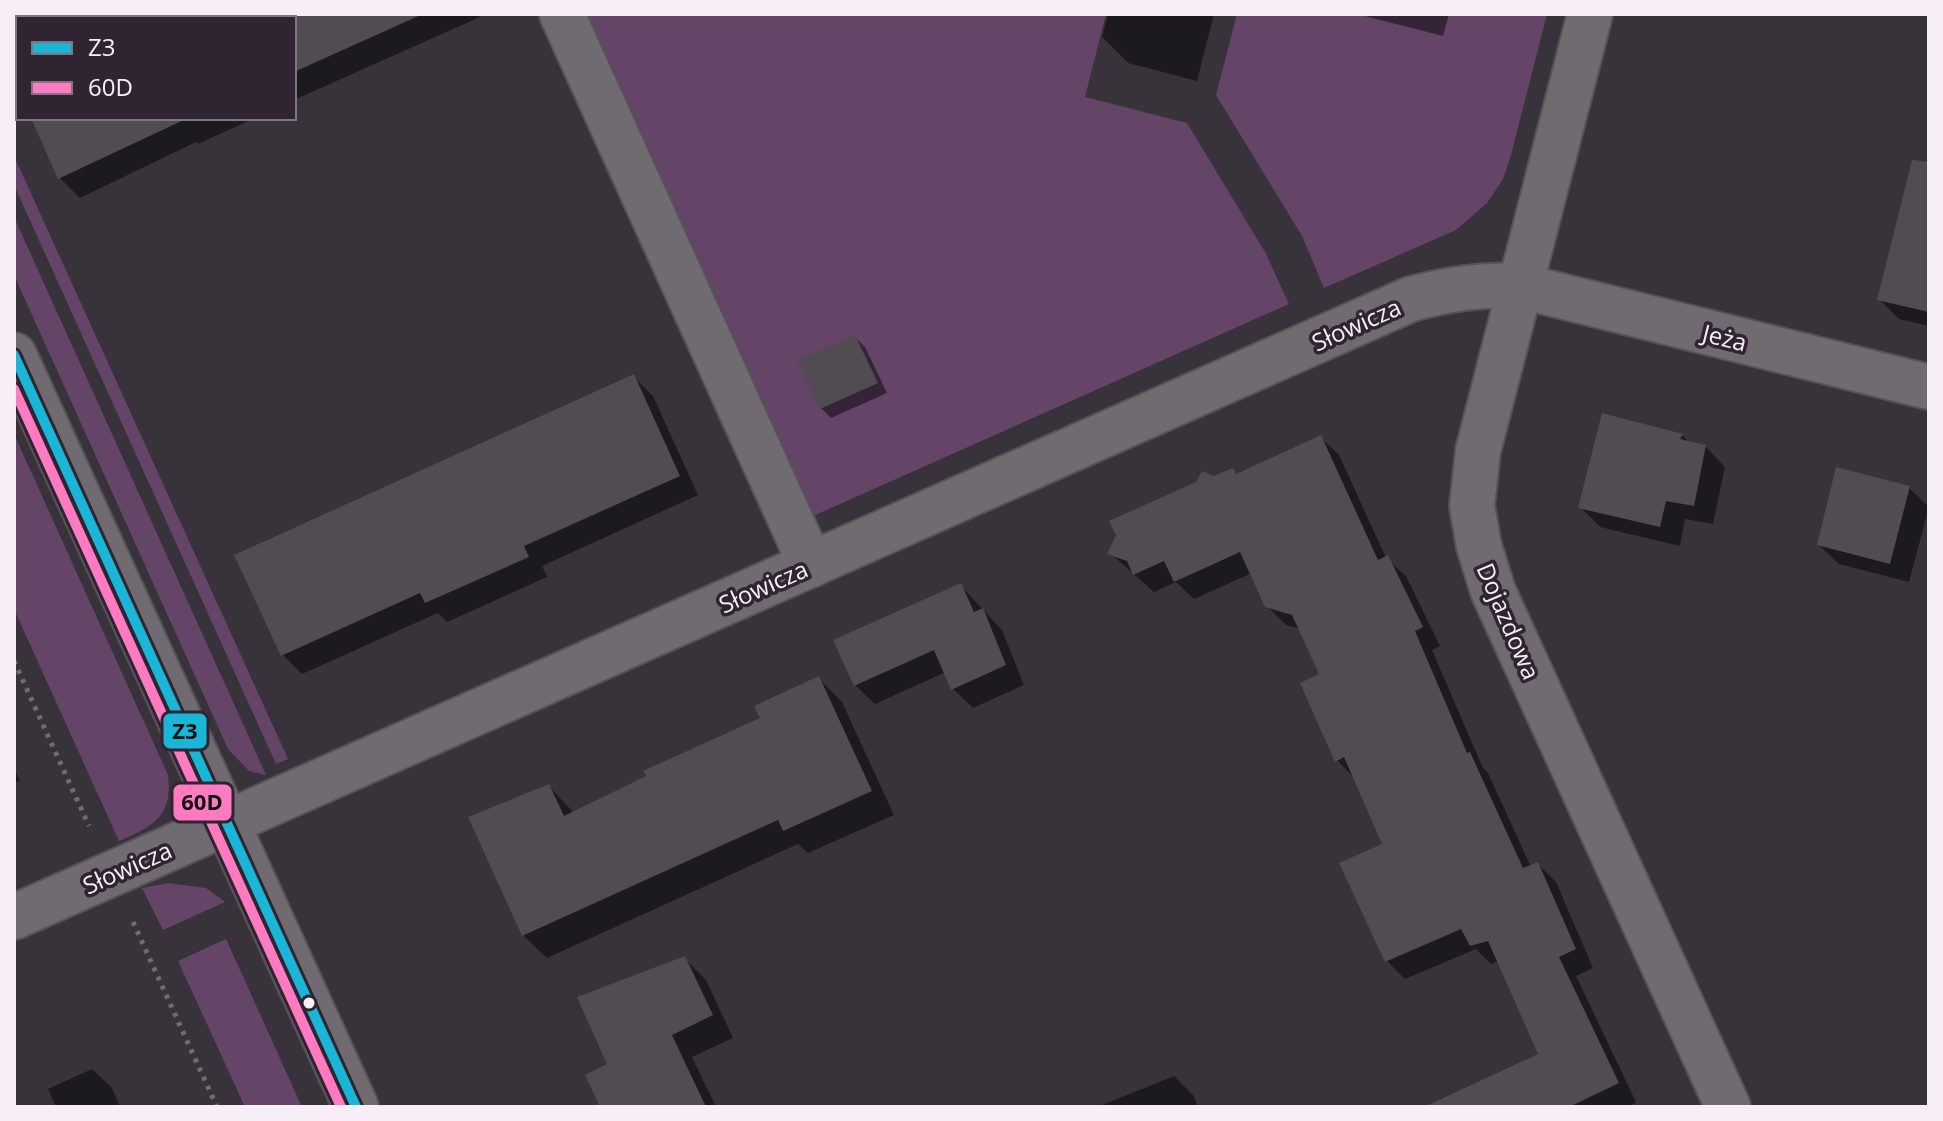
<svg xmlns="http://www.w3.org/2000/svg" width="1943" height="1121" font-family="'Open Sans',sans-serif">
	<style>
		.green { fill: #644568 }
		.shadow { fill: #0007 }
		.building { fill: #514b52 }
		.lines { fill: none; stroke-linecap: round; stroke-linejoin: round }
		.minor-casing { stroke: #575158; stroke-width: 48 }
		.path { stroke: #716c71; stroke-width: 5; stroke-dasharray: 4 6; stroke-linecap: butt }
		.minor { stroke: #706b71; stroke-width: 44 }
		.bus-1-casing { stroke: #312432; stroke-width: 16 }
		.bus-2-casing { stroke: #312432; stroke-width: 16 }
		.bus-1 { stroke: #1ab6d8; stroke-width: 10 }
		.bus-2 { stroke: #fe7ac1; stroke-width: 10 }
		.bus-dot { fill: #f7eef8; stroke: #312432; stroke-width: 3 }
		.labels { text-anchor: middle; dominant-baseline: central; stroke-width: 7; stroke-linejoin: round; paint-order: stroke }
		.street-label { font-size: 24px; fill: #f7eef8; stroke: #312432 }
		.line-badge { stroke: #312432; stroke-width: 3 }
		.pale-badge-label { font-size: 22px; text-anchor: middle; font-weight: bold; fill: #111 }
	</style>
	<rect width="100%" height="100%" fill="#38323a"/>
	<g class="green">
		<polygon points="585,14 1106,14 1085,97 1187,123 1265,252 1289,304 813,516"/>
		<polygon points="1237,14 1547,14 1511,155 1503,179 1487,203 1456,230 1324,288 1302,236 1216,95"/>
		<polygon points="14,156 288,759 276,764 14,185"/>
		<polygon points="14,217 266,775 249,771 228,749 14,275"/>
		<path d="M14,434L168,775C173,817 153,826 119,841L14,609Z"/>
		<polygon points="168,883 206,888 225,902 163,930 142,888"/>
		<polygon points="226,939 302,1107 245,1107 178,961"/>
	</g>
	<g class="shadow">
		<polygon points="25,14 478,14 480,17 294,100 294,18 23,18 22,15"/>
		<polygon points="1108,14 1214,14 1197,81 1128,63 1102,37"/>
		<polygon points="1357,14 1449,14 1443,36"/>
		<polygon points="34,118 255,118 198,144 196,142 80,198 60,178"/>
		<polygon points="1929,241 1929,326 1899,319 1879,299"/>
		<polygon points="855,337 865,347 887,393 831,418 821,408"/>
		<polygon points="633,376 653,396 698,495 542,566 547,577 447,622 438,613 302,674 283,655"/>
		<polygon points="1682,435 1690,443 1706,447 1725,467 1713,524 1685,519 1680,546 1600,527 1580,507"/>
		<polygon points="1320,437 1339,455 1386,558 1406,576 1440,646 1432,650 1483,768 1488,773 1531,867 1538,864 1556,882 1593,968 1576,976 1636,1102 1629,1107 1509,1107 1540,1055 1499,961 1491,964 1476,949 1405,979 1386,960 1384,845 1356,780 1337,760 1322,675 1301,629 1286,625 1267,606 1252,573 1194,599 1176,582 1154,592 1110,553 1214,478 1233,470 1238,475"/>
		<polygon points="1909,488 1929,507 1909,582 1839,564 1819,545"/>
		<polygon points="961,586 1002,630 1024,685 973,708 953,689 946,672 875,704 855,685"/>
		<polygon points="818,678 842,702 894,815 808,853 798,844 547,958 523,935 549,786 574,813 763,719"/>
		<polygon points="14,768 20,781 14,783"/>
		<polygon points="684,958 706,980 733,1038 692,1057 716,1107 603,1107 610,1065"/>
		<polygon points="92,1069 112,1088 120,1107 56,1107 48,1089"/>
		<polygon points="1174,1076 1194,1096 1198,1107 1097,1107"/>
	</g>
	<g class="building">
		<polygon points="294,14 423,14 294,72"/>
		<polygon points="31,118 188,118 58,179"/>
		<polygon points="1912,160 1929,162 1929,312 1877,300"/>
		<polygon points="855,335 878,383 820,409 797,361"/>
		<polygon points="634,374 680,476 524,546 529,557 425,603 420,593 281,656 234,555"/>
		<polygon points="1602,413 1683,434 1680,439 1706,445 1694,506 1666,501 1660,527 1578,508"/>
		<polygon points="1321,435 1378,560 1388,555 1423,627 1415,631 1467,753 1470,752 1523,868 1538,862 1576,949 1559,957 1619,1083 1569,1107 1424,1107 1538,1054 1488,941 1470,946 1461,929 1385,962 1339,863 1382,844 1344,757 1335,762 1300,683 1319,674 1292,615 1265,607 1240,552 1174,582 1164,561 1133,575 1127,561 1107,554 1116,535 1109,521 1196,482 1202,471 1214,476 1233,468 1236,474"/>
		<polygon points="1836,467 1910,486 1890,564 1817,545"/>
		<polygon points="961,583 974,612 983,608 1006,665 951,690 934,650 854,686 833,640"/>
		<polygon points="819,676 872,791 783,831 778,820 522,936 468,817 549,784 564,816 646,776 643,771 760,718 754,706"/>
		<polygon points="685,956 713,1015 672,1035 706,1107 600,1107 585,1075 607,1064 577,997"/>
	</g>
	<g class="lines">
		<defs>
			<g id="minor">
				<polyline points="562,14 811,565"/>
				<polyline points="1590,14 1478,451 1472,506 1479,546 1493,591 1728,1107"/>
				<polyline points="14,355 356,1107"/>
				<path d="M14,917L1411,299C1449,289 1481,284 1521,286L1929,387"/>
			</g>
		</defs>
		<use href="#minor" class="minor-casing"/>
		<g class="path">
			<polyline points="14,661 89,826"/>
			<polyline points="133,922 217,1107"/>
		</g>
		<use href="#minor" class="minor"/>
		<defs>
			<polyline id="bus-1" points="14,355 356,1107"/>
			<polyline id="bus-2" points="14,389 341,1107"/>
		</defs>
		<use href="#bus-1" class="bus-1-casing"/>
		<use href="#bus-2" class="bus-2-casing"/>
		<use href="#bus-1" class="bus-1"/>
		<use href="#bus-2" class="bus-2"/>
	</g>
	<circle class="bus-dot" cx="309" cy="1003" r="7"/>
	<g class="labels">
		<g class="street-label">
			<text transform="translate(1356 324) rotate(-24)">Słowicza</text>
			<text transform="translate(1725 337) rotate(14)">Jeża</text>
			<text transform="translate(763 586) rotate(-24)">Słowicza</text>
			<text transform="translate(1509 621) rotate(67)">Dojazdowa</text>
			<text transform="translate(127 867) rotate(-24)">Słowicza</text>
		</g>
	</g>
	<g class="line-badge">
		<rect x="162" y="712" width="46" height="38" rx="8" fill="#1ab6d8"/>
		<rect x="172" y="783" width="61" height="39" rx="8" fill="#fe7ac1"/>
	</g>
	<g class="pale-badge-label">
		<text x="185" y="739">Z3</text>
		<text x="202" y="810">60D</text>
	</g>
	<rect width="1943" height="1121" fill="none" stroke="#f7eef8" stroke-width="32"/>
	<rect x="16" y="16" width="280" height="104" fill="#312432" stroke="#807581" stroke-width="2"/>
	<rect x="32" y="42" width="40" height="12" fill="#1ab6d8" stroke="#807581" stroke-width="2"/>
	<text x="88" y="56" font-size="24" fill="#f7eef8">Z3</text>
	<rect x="32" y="82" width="40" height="12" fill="#fe7ac1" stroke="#807581" stroke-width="2"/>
	<text x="88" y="96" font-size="24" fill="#f7eef8">60D</text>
</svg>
